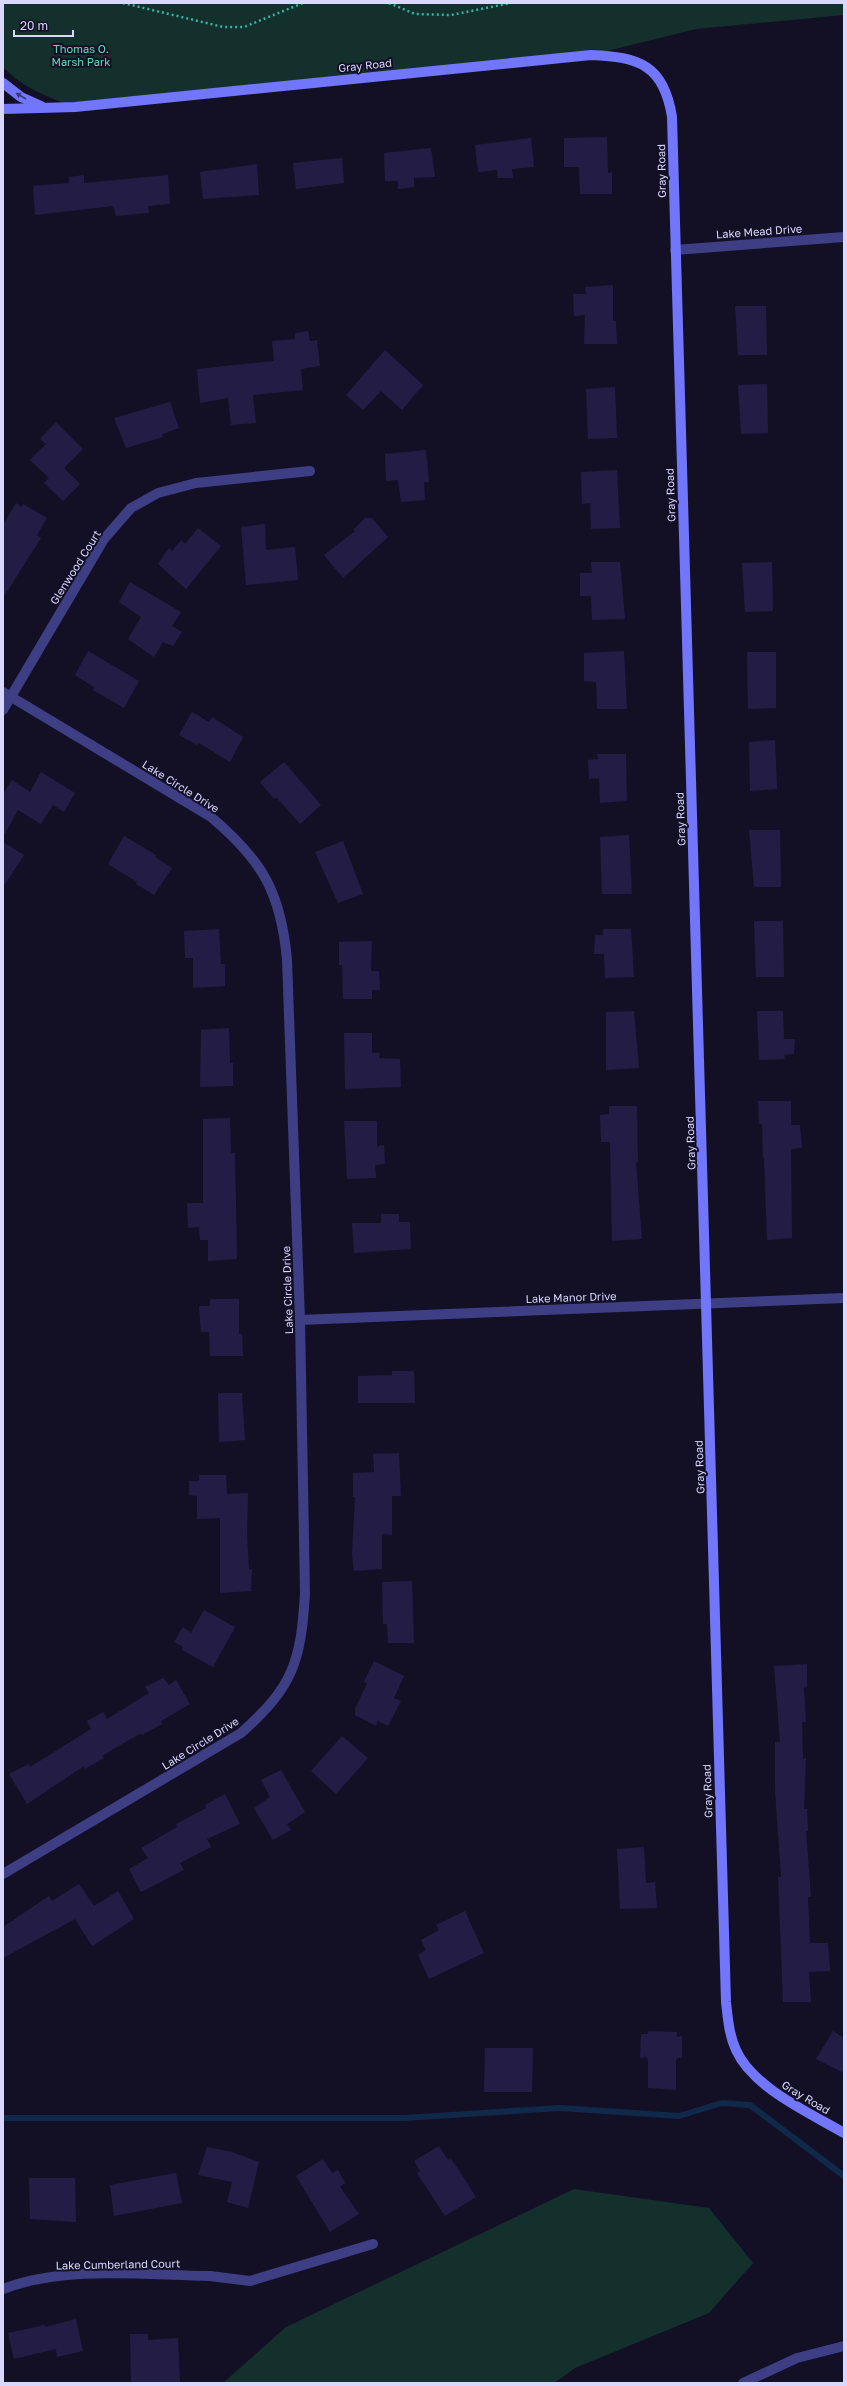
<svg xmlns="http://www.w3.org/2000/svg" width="847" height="2386" font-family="'Golos Text',sans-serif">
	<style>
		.green { fill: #13302d }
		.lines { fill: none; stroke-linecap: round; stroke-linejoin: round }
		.stream { stroke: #10294a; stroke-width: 6 }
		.building { fill: #231d46 }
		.path { stroke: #34b4a5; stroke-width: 2.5; stroke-dasharray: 2 3; stroke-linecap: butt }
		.lane { stroke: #3d3e83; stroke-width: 10 }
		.street { stroke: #3d3e83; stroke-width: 10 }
		.secondary { stroke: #7176fa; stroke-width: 10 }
		.oneway { fill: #39397b }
		.labels { text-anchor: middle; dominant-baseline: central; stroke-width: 4; stroke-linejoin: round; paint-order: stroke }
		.park-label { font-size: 11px; fill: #64dcb7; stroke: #131026 }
		.street-label { font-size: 11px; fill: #d9d7fe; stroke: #131026 }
	</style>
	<rect width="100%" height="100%" fill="#131026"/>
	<g class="green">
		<path d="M3,3H844V15L696,29L591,55L75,107C48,97 23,88 3,67Z"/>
		<polygon points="574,2189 709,2208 753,2263 709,2313 575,2368 554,2383 223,2383 286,2327"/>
	</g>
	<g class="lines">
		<polyline class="stream" points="3,2118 404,2118 560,2108 679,2116 722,2103 750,2105 844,2176"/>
	</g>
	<g class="building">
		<polygon points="607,137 608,173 612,172 612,194 580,194 579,167 564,167 564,138"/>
		<polygon points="531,138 534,167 512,169 513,178 498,178 497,170 478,172 475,145"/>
		<polygon points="431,148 435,177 414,178 414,187 398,189 398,181 385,181 384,153"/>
		<polygon points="342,158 344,183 296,189 293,163"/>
		<polygon points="257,164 259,195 203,199 200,172"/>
		<polygon points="84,175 84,183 168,175 170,204 148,206 149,213 116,216 113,206 35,215 33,186 69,183 69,177"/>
		<polygon points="613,285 613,321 616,321 617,344 584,344 585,315 574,316 573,294 586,294 585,287"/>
		<polygon points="735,306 766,306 767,355 738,355"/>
		<polygon points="308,331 310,341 317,340 320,366 301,369 303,390 253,395 256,423 231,425 228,398 200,403 197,369 274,361 272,341 295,339 295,333"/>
		<polygon points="385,350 423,385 402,410 381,391 363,410 346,395"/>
		<polygon points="767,384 768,433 741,434 738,385"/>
		<polygon points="615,387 617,438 588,439 586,389"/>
		<polygon points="170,402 179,428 162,434 163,437 126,448 114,418"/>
		<polygon points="56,422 83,449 64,468 80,484 63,501 44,483 49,478 30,460 46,444 40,439"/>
		<polygon points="426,450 429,482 424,482 425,500 401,502 398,480 386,481 385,454"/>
		<polygon points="617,470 620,528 591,529 590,503 582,504 581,472"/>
		<polygon points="16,503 21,507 23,504 47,518 37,535 41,538 3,598 3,525"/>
		<polygon points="365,518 372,518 388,537 343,578 324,555 355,531 353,530"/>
		<polygon points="265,524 266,550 295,547 298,580 246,585 241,527"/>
		<polygon points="198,528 221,546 186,589 158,564 169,548 172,551 181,540 185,544"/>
		<polygon points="591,562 620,562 625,619 592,620 591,596 580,596 580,573 592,573"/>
		<polygon points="772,562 773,611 745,612 742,563"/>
		<polygon points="130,582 181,612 172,626 182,632 173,646 163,642 154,657 128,639 141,617 119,602"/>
		<polygon points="88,651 139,681 124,708 93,690 94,687 75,675"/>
		<polygon points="624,651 627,709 597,709 596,682 584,681 584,653"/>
		<polygon points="747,652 776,652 776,708 748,709"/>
		<polygon points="192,712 209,722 212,717 243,737 230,762 199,743 197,745 179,735"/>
		<polygon points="775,740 777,789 750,791 749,742"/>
		<polygon points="597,754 626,754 627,801 600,803 599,778 589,779 588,760 598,759"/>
		<polygon points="284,762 321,805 300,824 277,798 274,799 260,782"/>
		<polygon points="41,772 75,793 64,812 53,805 41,824 18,810 3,837 3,794 12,780 30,792"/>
		<polygon points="749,830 780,830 781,887 754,887"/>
		<polygon points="629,835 632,894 602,894 600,837"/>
		<polygon points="124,836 156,855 155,857 172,868 154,895 136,884 137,882 108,864"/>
		<polygon points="343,841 363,894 338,903 315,852"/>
		<polygon points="3,842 24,855 3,887"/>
		<polygon points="754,921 783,921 784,977 756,977"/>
		<polygon points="219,929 221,964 225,964 225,986 193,988 193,958 185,958 184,931"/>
		<polygon points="603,929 631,929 634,977 605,978 604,954 594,954 595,935 603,935"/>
		<polygon points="372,941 371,971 379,971 380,990 372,990 372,999 343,999 342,965 339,965 339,942"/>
		<polygon points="634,1011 639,1068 606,1070 606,1012"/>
		<polygon points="757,1011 783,1011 784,1039 795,1039 794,1054 784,1055 785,1059 759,1060"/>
		<polygon points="229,1028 230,1063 233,1063 233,1086 200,1087 201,1030"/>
		<polygon points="344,1033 372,1033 372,1053 380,1053 379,1058 400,1059 401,1087 345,1089"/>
		<polygon points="758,1101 791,1101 791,1125 800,1125 802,1148 791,1149 792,1238 767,1240 764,1158 763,1158 762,1124 759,1124"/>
		<polygon points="609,1106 637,1106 638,1162 636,1162 642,1239 612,1241 610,1142 601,1142 600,1115 609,1114"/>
		<polygon points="230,1118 231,1153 235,1153 237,1259 208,1261 208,1240 200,1240 199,1227 188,1228 187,1203 203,1203 203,1119"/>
		<polygon points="344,1121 377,1121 377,1146 384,1145 385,1164 375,1165 376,1178 347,1179"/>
		<polygon points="381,1214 399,1214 399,1222 410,1222 411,1249 354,1253 352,1223 381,1223"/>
		<polygon points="210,1299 239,1299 239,1334 242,1334 243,1356 210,1356 209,1332 201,1332 199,1306 210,1306"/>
		<polygon points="392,1371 414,1371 415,1403 358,1403 358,1376 392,1375"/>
		<polygon points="218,1393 242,1393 245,1440 219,1442"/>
		<polygon points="399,1453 401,1496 392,1496 392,1535 382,1534 382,1569 354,1571 352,1555 355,1497 353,1497 353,1473 374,1472 373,1454"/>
		<polygon points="199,1475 226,1475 227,1494 248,1493 247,1534 249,1570 252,1569 251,1591 220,1593 220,1518 197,1519 197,1496 189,1495 189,1481 199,1481"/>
		<polygon points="412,1581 414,1643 388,1643 387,1624 383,1624 382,1582"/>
		<polygon points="204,1610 235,1627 213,1667 182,1650 183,1647 174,1642 183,1627 191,1633"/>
		<polygon points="374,1661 404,1676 394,1698 401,1701 388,1726 378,1721 376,1726 355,1715 355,1709 367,1683 364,1682"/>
		<polygon points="807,1664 807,1687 804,1688 806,1722 802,1722 803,1759 806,1758 804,1809 807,1809 808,1831 806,1831 811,1897 808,1897 810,1943 828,1943 830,1971 809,1972 811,2002 783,2002 778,1877 781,1877 775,1790 775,1742 780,1742 774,1666"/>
		<polygon points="163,1678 169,1685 176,1680 190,1704 161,1721 162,1724 142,1735 141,1733 102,1756 104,1758 85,1769 84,1766 27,1804 9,1774 29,1764 30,1767 91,1729 87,1721 103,1712 107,1719 149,1693 145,1687"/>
		<polygon points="342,1736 368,1758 336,1794 311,1771"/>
		<polygon points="281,1770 305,1812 287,1824 291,1830 273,1840 254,1808 270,1797 261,1780"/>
		<polygon points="225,1794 240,1824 207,1839 211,1847 180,1863 184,1870 141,1892 129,1869 148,1858 141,1848 177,1827 176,1824 206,1808 205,1805"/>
		<polygon points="644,1847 646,1883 655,1882 657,1908 620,1909 617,1849"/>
		<polygon points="79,1884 94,1906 118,1891 134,1919 92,1946 75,1919 3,1958 3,1927 49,1896 52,1901"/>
		<polygon points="465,1911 484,1953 429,1979 418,1955 426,1950 421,1940 439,1930 436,1925"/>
		<polygon points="648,2031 677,2032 677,2037 682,2036 682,2058 677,2058 676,2061 676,2090 648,2088 648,2060 647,2057 640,2058 641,2034 648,2034"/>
		<polygon points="833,2031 844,2038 844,2073 816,2059"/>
		<polygon points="485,2048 533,2048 532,2092 484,2092"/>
		<polygon points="439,2146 448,2160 451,2159 458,2169 476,2197 445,2216 417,2173 420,2171 414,2161"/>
		<polygon points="207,2147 232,2152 259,2162 248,2208 227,2202 232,2182 198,2175"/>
		<polygon points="323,2159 332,2173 338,2170 345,2183 340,2187 359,2214 330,2232 296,2176"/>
		<polygon points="176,2173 182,2203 114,2216 110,2185"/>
		<polygon points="29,2178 75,2178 76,2222 30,2219"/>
		<polygon points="76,2319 83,2351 57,2357 56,2349 14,2359 8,2333 45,2325 45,2327"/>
		<polygon points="130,2334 148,2334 148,2340 178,2338 180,2383 131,2383"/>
	</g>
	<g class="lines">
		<g class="path">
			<polyline points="123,3 223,27 244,27 303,3"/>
			<polyline points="389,3 415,14 451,15 511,3"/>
		</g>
		<polyline class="lane" points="210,2276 250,2281 373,2244"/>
		<g class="street">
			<polyline points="675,250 844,237"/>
			<path d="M3,692L211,817C262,860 281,892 287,960L300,1320L305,1593C301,1662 293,1687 241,1733L3,1874"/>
			<polyline points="3,710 104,539 131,508 158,493 196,483 310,471"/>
			<polyline points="300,1320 844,1298"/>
			<path d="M3,2289C66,2265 143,2275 210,2276"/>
			<polyline points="743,2383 797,2358 844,2346"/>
		</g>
		<g class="secondary">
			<polyline points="3,83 21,97 41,106"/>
			<path d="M3,109L75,107L591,55C639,57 664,65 672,117L726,2002C728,2019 729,2035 736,2050C753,2088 810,2113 844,2133"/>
		</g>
	</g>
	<defs><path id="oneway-solid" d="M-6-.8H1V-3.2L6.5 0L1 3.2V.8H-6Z"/></defs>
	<use class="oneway" href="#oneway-solid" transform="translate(21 96) rotate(-149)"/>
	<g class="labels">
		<g class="park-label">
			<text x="81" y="48">Thomas O.<tspan x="81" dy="13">Marsh Park</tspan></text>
		</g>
		<g class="street-label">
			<text transform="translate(365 65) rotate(-6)">Gray Road</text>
			<text transform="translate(661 171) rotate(-91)">Gray Road</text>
			<text transform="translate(759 231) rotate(-4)">Lake Mead Drive</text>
			<text transform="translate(670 495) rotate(-92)">Gray Road</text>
			<text transform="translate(75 567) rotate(-58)">Glenwood Court</text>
			<text transform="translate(181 786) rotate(32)">Lake Circle Drive</text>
			<text transform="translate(680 819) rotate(-92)">Gray Road</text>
			<text transform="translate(690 1143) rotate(-92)">Gray Road</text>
			<text transform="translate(287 1290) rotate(-92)">Lake Circle Drive</text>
			<text transform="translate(571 1297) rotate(-2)">Lake Manor Drive</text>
			<text transform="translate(699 1467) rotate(-92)">Gray Road</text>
			<text transform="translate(200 1743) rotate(-32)">Lake Circle Drive</text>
			<text transform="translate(707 1791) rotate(-92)">Gray Road</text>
			<text transform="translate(806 2097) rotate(31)">Gray Road</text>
			<text transform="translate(118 2264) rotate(-1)">Lake Cumberland Court</text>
		</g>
	</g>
	<rect width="847" height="2386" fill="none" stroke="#d9d7fe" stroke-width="8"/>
	<path d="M14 30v6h59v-6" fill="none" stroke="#d9d7fe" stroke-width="2"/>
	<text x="20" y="30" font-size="12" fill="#d9d7fe" stroke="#131026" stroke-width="3" paint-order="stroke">20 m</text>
</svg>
